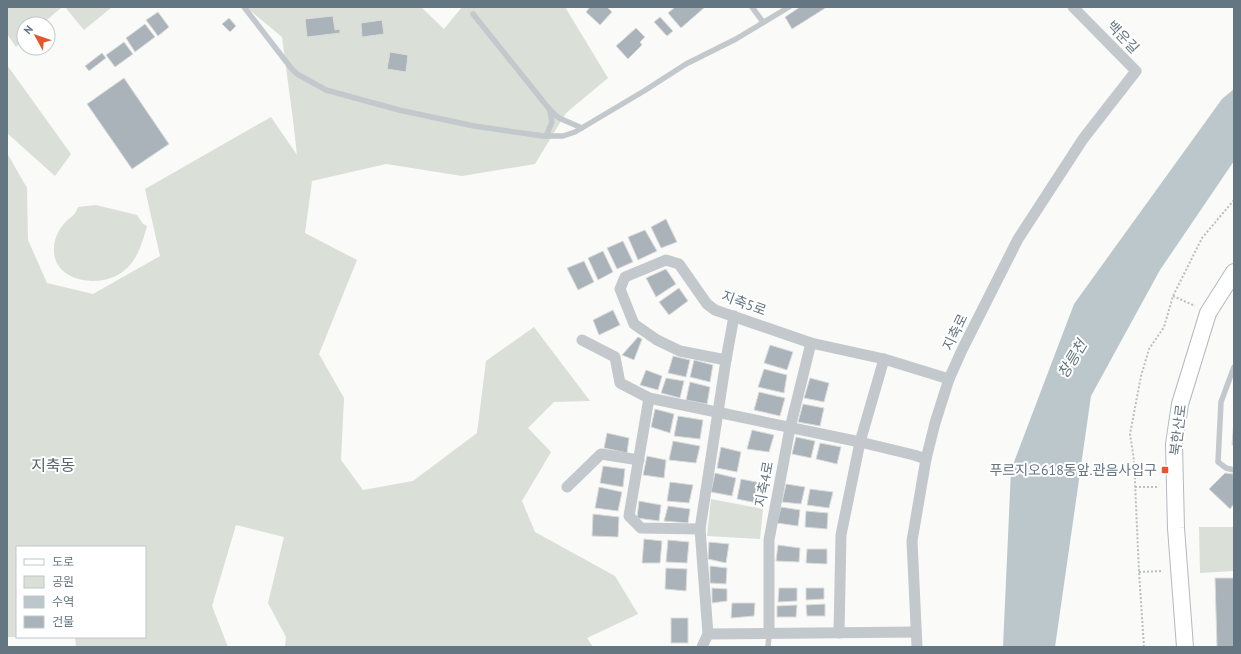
<svg xmlns="http://www.w3.org/2000/svg" width="1241" height="654" font-family="'PT Sans','Noto Sans KR',sans-serif">
	<style>
		.green { fill: #dadfd7 }
		.water { fill: #bbc7cb }
		.building { fill: #aab3b9; stroke: #dcdcda }
		.lines { fill: none; stroke-linecap: round; stroke-linejoin: round }
		.secondary-casing { stroke: #b3babf; stroke-width: 18 }
		.path { stroke: #bbbfc2; stroke-width: 2; stroke-dasharray: 2 2; stroke-linecap: butt }
		.lane { stroke: #c3c8cc; stroke-width: 5.5 }
		.street { stroke: #c3c8cc; stroke-width: 11 }
		.secondary { stroke: #fff; stroke-width: 16 }
		.poi-dot { fill: #e4572e; stroke: #fff; stroke-width: 1.5 }
		.labels { text-anchor: middle; dominant-baseline: central; stroke-width: 4; stroke-linejoin: round; paint-order: stroke }
		.street-label { font-size: 14px; fill: #657683; stroke: #fff }
		.poi-label { font-size: 14px; fill: #657683; stroke: #fff; text-anchor: end }
		.water-label { font-size: 15px; font-style: italic; fill: #60757c; stroke: #fff }
		.quarter-label { font-size: 16px; fill: #57646e; stroke: #fff }
	</style>
	<rect width="100%" height="100%" fill="#fafaf8"/>
	<g class="green">
		<polygon points="7,7 62,7 42,24 24,24 24,39 16,47 7,34"/>
		<polygon points="65,7 112,7 84,30"/>
		<polygon points="246,7 421,7 444,29 462,7 565,7 608,78 566,113 535,164 462,176 386,164 312,181 305,233 357,260 319,354 344,398 341,460 363,490 413,481 477,433 486,361 534,327 590,401 554,402 528,428 551,452 522,501 535,532 615,576 638,614 587,638 593,647 285,647 286,637 268,603 284,537 236,525 212,606 228,647 76,647 75,637 145,637 145,547 17,547 17,637 7,637 7,153 27,188 28,240 47,283 93,294 160,256 145,189 271,117 297,155 293,120 282,37"/>
		<polygon points="7,65 71,154 55,176 7,133"/>
		<path d="M96,205L137,215L143,224L147,226C142,244 137,262 121,273C98,289 52,281 54,248C54,237 61,225 69,219C74,215 76,213 78,207Z"/>
		<polygon points="711,499 763,509 760,539 707,536"/>
		<polygon points="1199,527 1234,527 1234,571 1200,573"/>
	</g>
	<polygon class="water" points="1234,89 1234,161 1160,270 1091,396 1055,647 1003,647 1011,470 1074,304 1222,99"/>
	<g class="building">
		<polygon points="590,7 607,7 612,12 600,25 586,12"/>
		<polygon points="675,7 705,7 681,28 668,13"/>
		<polygon points="800,7 827,7 792,29 785,17"/>
		<polygon points="158,12 169,27 158,36 146,20"/>
		<polygon points="333,16 335,30 340,29 340,33 307,37 305,19"/>
		<polygon points="660,17 673,31 667,36 654,22"/>
		<polygon points="229,18 236,26 230,32 222,24"/>
		<polygon points="382,20 384,34 362,37 361,23"/>
		<polygon points="145,24 155,37 135,52 126,38"/>
		<polygon points="636,28 645,37 640,42 642,45 628,59 616,46"/>
		<polygon points="124,42 133,54 115,67 106,55"/>
		<polygon points="390,52 408,55 406,72 387,69"/>
		<polygon points="102,53 106,58 89,71 85,66"/>
		<polygon points="124,78 169,144 132,169 87,104"/>
		<polygon points="666,219 677,242 661,248 651,227"/>
		<polygon points="645,230 657,251 638,260 628,237"/>
		<polygon points="623,241 633,262 617,269 607,248"/>
		<polygon points="603,251 613,272 598,280 588,258"/>
		<polygon points="584,261 594,282 578,290 567,268"/>
		<polygon points="666,269 676,284 656,297 646,278"/>
		<polygon points="679,288 688,301 669,315 659,302"/>
		<polygon points="613,310 620,325 599,335 593,320"/>
		<polygon points="638,337 642,339 634,360 622,355"/>
		<polygon points="770,345 793,352 787,370 764,363"/>
		<polygon points="673,356 690,360 686,377 668,373"/>
		<polygon points="694,360 713,365 710,382 690,377"/>
		<polygon points="764,369 787,375 784,393 758,387"/>
		<polygon points="646,370 662,376 658,390 640,385"/>
		<polygon points="666,378 684,381 680,398 661,393"/>
		<polygon points="810,378 829,383 824,402 804,398"/>
		<polygon points="690,382 710,387 707,404 686,400"/>
		<polygon points="759,392 785,398 780,416 754,410"/>
		<polygon points="803,404 824,408 820,426 798,422"/>
		<polygon points="655,409 674,414 670,433 651,427"/>
		<polygon points="678,416 703,420 700,439 674,436"/>
		<polygon points="1234,420 1234,445 1232,445"/>
		<polygon points="752,430 774,435 769,452 747,449"/>
		<polygon points="607,433 629,438 627,453 604,448"/>
		<polygon points="796,437 815,441 811,458 792,454"/>
		<polygon points="673,441 700,446 696,463 669,460"/>
		<polygon points="820,443 841,447 837,464 816,459"/>
		<polygon points="721,447 741,452 737,472 717,468"/>
		<polygon points="647,456 666,460 664,478 643,475"/>
		<polygon points="603,466 625,469 623,487 600,483"/>
		<polygon points="715,473 736,478 732,496 711,492"/>
		<polygon points="1225,473 1234,474 1234,504 1230,509 1209,489"/>
		<polygon points="741,479 766,484 762,504 737,499"/>
		<polygon points="670,482 693,485 689,503 667,501"/>
		<polygon points="786,484 805,487 801,504 782,502"/>
		<polygon points="599,487 622,492 618,511 595,508"/>
		<polygon points="810,489 833,492 829,508 807,505"/>
		<polygon points="639,501 661,505 659,521 637,518"/>
		<polygon points="668,506 690,509 688,523 664,521"/>
		<polygon points="781,507 800,510 798,526 777,523"/>
		<polygon points="806,511 828,513 827,529 805,527"/>
		<polygon points="593,514 619,517 618,537 592,536"/>
		<polygon points="644,539 662,541 660,563 642,563"/>
		<polygon points="668,540 689,542 687,563 666,562"/>
		<polygon points="709,542 729,544 726,563 708,559"/>
		<polygon points="778,545 800,548 799,562 776,561"/>
		<polygon points="807,549 827,549 827,564 806,563"/>
		<polygon points="710,566 727,568 726,584 710,583"/>
		<polygon points="666,568 687,569 686,591 665,589"/>
		<polygon points="1215,578 1234,578 1234,647 1217,647"/>
		<polygon points="712,588 727,589 727,601 712,603"/>
		<polygon points="779,588 797,588 797,601 778,602"/>
		<polygon points="806,588 824,588 824,599 806,600"/>
		<polygon points="732,603 755,603 754,616 731,618"/>
		<polygon points="825,604 825,616 807,616 806,605"/>
		<polygon points="797,605 796,617 777,617 777,606"/>
		<rect x="671" y="618" width="17" height="25"/>
	</g>
	<g class="lines">
		<defs>
			<polyline id="secondary" points="1185,647 1176,528 1174,444 1180,404 1208,313 1234,272"/>
		</defs>
		<use href="#secondary" class="secondary-casing"/>
		<g class="path">
			<polyline points="1173,296 1195,306"/>
			<polyline points="1135,487 1158,487"/>
			<polyline points="1139,572 1163,571"/>
			<polyline points="1144,647 1139,572 1134,460 1130,434 1141,376 1149,349 1164,327 1173,296 1202,238 1234,200"/>
		</g>
		<g class="lane">
			<polyline points="244,7 291,68 297,74 326,90 399,110 474,126 543,136 563,136 575,132 644,91 686,64 736,39 789,7"/>
			<polyline points="752,7 763,22"/>
			<polyline points="473,14 550,110"/>
			<polyline points="546,136 552,122 550,110 559,118 582,128"/>
			<polyline points="1234,367 1221,402 1218,462 1226,468 1234,470"/>
			<polyline points="768,647 769,634"/>
		</g>
		<g class="street">
			<polyline points="734,316 726,360 700,529 708,634 916,632"/>
			<polyline points="582,340 615,357 620,383 649,398 860,442 914,455 926,459"/>
			<polyline points="726,360 680,351 657,340 634,324 620,289 625,277 666,260 679,264 707,304 715,310 811,343 884,359 949,379"/>
			<polyline points="649,398 629,516 641,528 700,529"/>
			<polyline points="567,487 601,454 639,460"/>
			<polyline points="839,633 841,535 860,442 884,359"/>
			<polyline points="769,634 769,540 790,428 811,343"/>
			<polyline points="702,647 708,634"/>
			<polyline points="917,647 912,541 926,459 935,423 949,379 962,350 1018,239 1083,139 1136,71 1073,7"/>
		</g>
		<use href="#secondary" class="secondary"/>
	</g>
	<rect class="poi-dot" x="1161" y="466" width="8" height="8" rx="2"/>
	<g class="labels">
		<g class="street-label">
			<text transform="translate(1123 37) rotate(46)">백운길</text>
			<text transform="translate(744 303) rotate(20)">지축5로</text>
			<text transform="translate(955 332) rotate(-64)">지축로</text>
			<text transform="translate(1178 430) rotate(-83)">북한산로</text>
			<text transform="translate(764 484) rotate(-79)">지축4로</text>
		</g>
		<g class="poi-label">
			<text x="1157" y="470">푸르지오618동앞.관음사입구</text>
		</g>
		<g class="water-label">
			<text transform="translate(1072 359) rotate(-59)">창릉천</text>
		</g>
		<g class="quarter-label">
			<text x="53" y="465">지축동</text>
		</g>
	</g>
	<rect width="1241" height="654" fill="none" stroke="#657683" stroke-width="16"/>
	<rect x="16" y="546" width="130" height="92" fill="#ffffff" stroke="#c1c8cd"/>
	<rect x="24" y="559" width="20" height="6" fill="#ffffff" stroke="#c1c8cd"/>
	<text x="52" y="566" font-size="12" fill="#657683">도로</text>
	<rect x="24" y="576" width="20" height="12" fill="#dadfd7" stroke="#c1c8cd"/>
	<text x="52" y="586" font-size="12" fill="#657683">공원</text>
	<rect x="24" y="596" width="20" height="12" fill="#bbc7cb" stroke="#c1c8cd"/>
	<text x="52" y="606" font-size="12" fill="#657683">수역</text>
	<rect x="24" y="616" width="20" height="12" fill="#aab3b9" stroke="#c1c8cd"/>
	<text x="52" y="626" font-size="12" fill="#657683">건물</text>
	<g transform="translate(36 36) rotate(310)"><circle r="19" fill="#ffffff" stroke="#c1c8cd"/>
	<path d="M0-3L7 15L0 10L-7 15Z" fill="#e4572e"/>
	<text y="-6" font-size="11" font-weight="bold" text-anchor="middle" fill="#657683">N</text>
	</g>
</svg>
